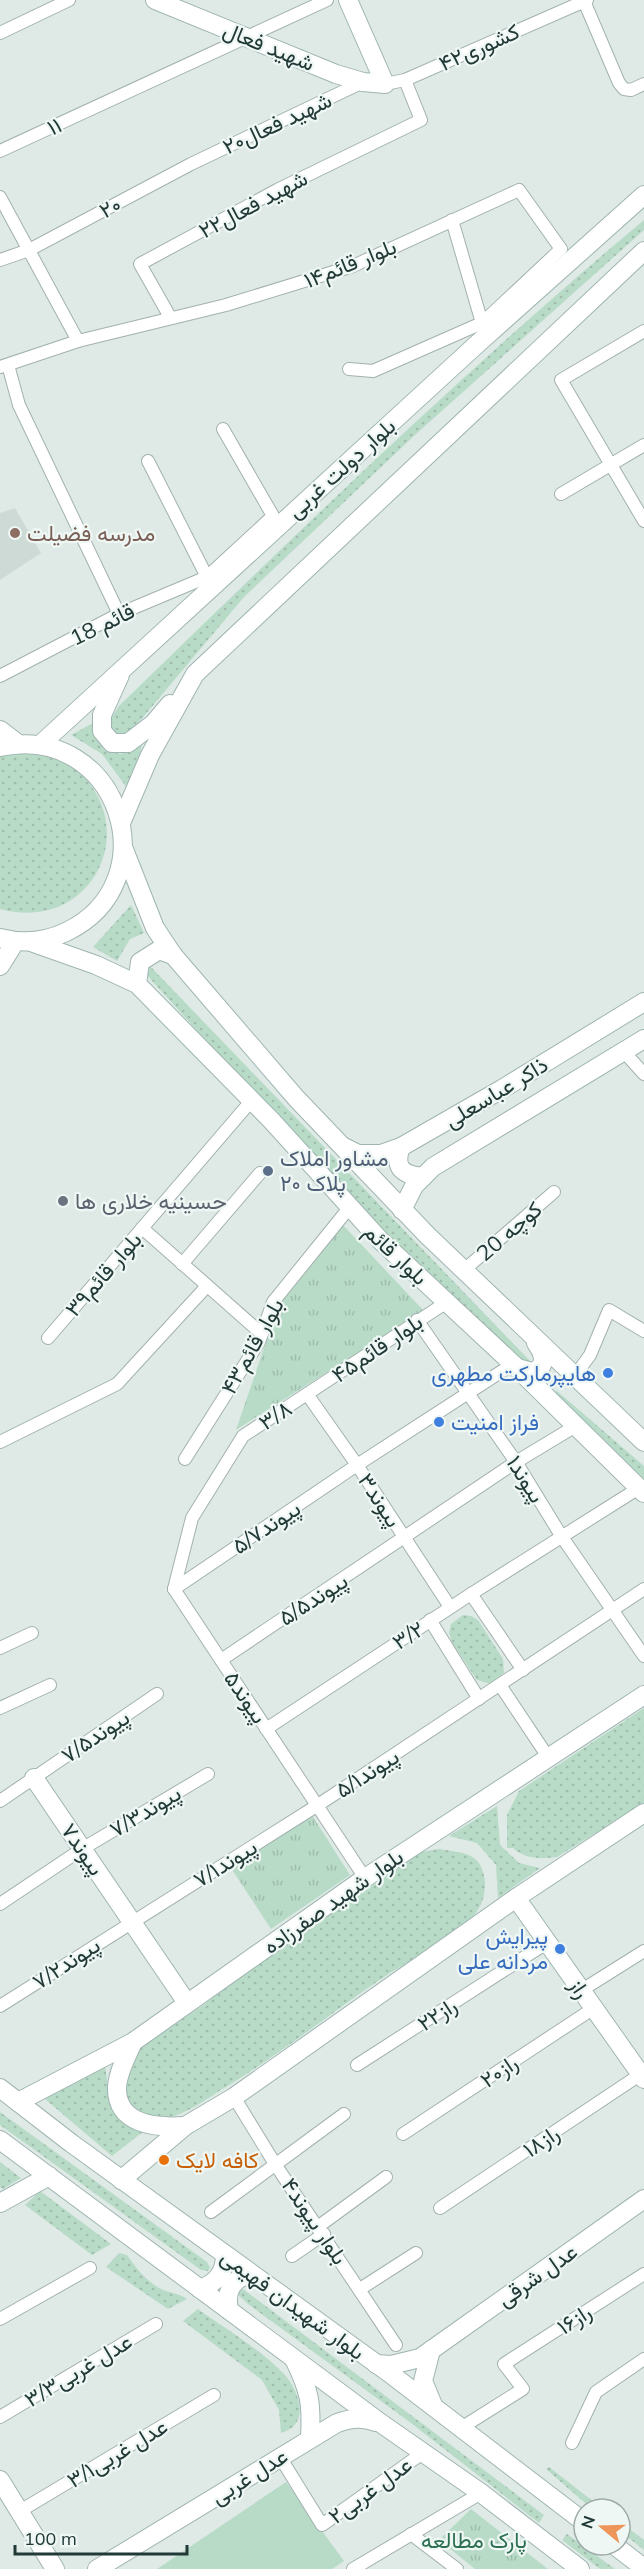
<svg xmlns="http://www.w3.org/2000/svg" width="644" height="2569" font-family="Mulish,Vazirmatn,sans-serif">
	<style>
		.built { fill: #cddad6 }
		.grass { fill: url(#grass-dots) }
		.park { fill: url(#park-tufts) }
		.garden { fill: #b8dbc7 }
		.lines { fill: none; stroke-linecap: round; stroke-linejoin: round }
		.street-casing { stroke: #a2b1af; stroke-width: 14 }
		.secondary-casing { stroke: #9fb5b1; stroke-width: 20 }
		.street { stroke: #fff; stroke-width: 12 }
		.secondary { stroke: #fff; stroke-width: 18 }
		.education-dot { fill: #8d6e63; stroke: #eff7f4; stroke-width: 2 }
		.service-dot { fill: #5c6f8a; stroke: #eff7f4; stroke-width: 2 }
		.worship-dot { fill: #6b7280; stroke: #eff7f4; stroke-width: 2 }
		.shop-dot { fill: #3f7fe0; stroke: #eff7f4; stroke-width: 2 }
		.food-dot { fill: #e8710a; stroke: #eff7f4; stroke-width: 2 }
		.labels { text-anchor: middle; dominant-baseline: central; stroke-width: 4.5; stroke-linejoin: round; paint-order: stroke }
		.street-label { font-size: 22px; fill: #213937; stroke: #eff7f4 }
		.education-label { font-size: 22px; fill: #785e54; stroke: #eff7f4; text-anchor: start }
		.service-label { font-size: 22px; fill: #4e5e75; stroke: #eff7f4; text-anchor: start }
		.worship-label { font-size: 22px; fill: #5b616d; stroke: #eff7f4; text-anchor: start }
		.shop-label { font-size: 22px; fill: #366cbe; stroke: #eff7f4; text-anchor: end }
		.food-label { font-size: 22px; fill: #c56008; stroke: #eff7f4; text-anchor: start }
		.park-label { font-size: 22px; fill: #2c6f51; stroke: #eff7f4 }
	</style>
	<defs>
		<pattern id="grass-dots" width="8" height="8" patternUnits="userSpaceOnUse" patternTransform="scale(1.5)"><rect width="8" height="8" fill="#b8dbc7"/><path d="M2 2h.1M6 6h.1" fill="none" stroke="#9ebdac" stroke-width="1.8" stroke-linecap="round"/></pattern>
		<pattern id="park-tufts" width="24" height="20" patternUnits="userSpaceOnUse" patternTransform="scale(1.5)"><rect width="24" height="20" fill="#b8dbc7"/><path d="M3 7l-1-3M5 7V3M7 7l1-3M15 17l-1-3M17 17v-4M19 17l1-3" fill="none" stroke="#9ebdac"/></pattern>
	</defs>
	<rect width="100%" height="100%" fill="#dfeae7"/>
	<polygon class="built" points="15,508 41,553 0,580 0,513"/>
	<g class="grass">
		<path d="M644,220V230L416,434L244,597L134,728L124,736L116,738L109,731V721L119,706C290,540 461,373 644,220Z"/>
		<polygon points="93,723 95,734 104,750 120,754 142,745 130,792 102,754 71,735"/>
		<path d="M34,750C43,753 56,754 64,760C149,816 97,935 0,909V755Z"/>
		<polygon points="131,905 144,933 130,939 117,961 93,947"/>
		<path d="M149,965L532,1363L527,1364C389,1245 267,1108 145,973Z"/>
		<polygon points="557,1391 644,1466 644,1487 554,1392"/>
		<polygon points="463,1615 471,1616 478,1620 503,1659 504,1673 491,1684 477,1680 453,1644 449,1633 451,1624"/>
		<path d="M644,1708V1803L557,1857C542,1859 524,1859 513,1848H507V1815L519,1791Z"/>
		<polygon points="497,1806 500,1845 519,1863 540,1868 498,1898 496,1865 477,1843 449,1836"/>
		<path d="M439,1849C464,1853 482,1852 485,1882C485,1891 484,1900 479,1908C467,1931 411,1960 387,1975C333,2011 282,2053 226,2087C209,2097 193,2110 174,2116C156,2121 142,2114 128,2104L123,2081L134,2051L205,2004L233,1982L421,1852Z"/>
		<path d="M105,2065C109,2093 110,2127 144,2131L112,2156L45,2099Z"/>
		<polygon points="0,2112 207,2262 210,2268 208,2271 201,2270 0,2125"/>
		<polygon points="0,2162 21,2178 3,2189 0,2187"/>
		<polygon points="40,2191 111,2244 92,2255 25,2205"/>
		<path d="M119,2253L127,2255C136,2268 146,2281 161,2289C169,2293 179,2293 187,2299L168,2309L106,2267Z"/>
		<polygon points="243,2289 544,2515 539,2523 411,2423 248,2304 236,2293"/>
		<path d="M198,2309C224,2328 257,2347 280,2370C298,2386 313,2424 281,2433L279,2410L262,2380L183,2321Z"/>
		<polygon points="549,2467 603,2509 592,2509 546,2469"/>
		<polygon points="620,2522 644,2540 644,2550 620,2531"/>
		<polygon points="567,2534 615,2569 600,2569 562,2540"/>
	</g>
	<g class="park">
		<polygon points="343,1225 424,1311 236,1430 278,1307"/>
		<polygon points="310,1812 350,1875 271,1929 229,1865"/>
		<polygon points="471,2509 548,2569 475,2569 439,2540"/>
	</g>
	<polygon class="garden" points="286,2482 344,2561 332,2569 157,2569"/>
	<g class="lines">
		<defs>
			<g id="street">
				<polyline points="584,1 619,83 624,89 631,90 644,84"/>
				<polyline points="0,33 69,0"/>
				<polyline points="385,84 405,80 587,0"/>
				<polyline points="0,151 327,0"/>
				<polyline points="0,197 78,341"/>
				<polyline points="0,260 29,250 191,164 363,82"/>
				<polyline points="170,317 140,264 279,189 421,120 405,80"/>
				<polyline points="644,331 561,380 644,521"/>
				<polyline points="8,365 19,405 119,614"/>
				<polyline points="0,367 78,341 226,305 353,266 519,190 561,249 482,323"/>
				<polyline points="349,369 373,371 482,323 452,220"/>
				<polyline points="148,461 207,577"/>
				<polyline points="561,494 644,445"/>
				<polyline points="0,676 119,614 207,577 273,516 223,429"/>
				<polyline points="625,1053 644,1074"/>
				<polyline points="142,1228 262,1334"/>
				<polyline points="182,1264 260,1173"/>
				<polyline points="464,1270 554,1192"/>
				<polyline points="417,1320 516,1462 562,1537 644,1656"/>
				<polyline points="48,1338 252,1100"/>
				<polyline points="574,1377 590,1355 609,1310 644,1331"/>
				<polyline points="307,1394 357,1465 450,1607"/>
				<polyline points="0,1442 117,1384 207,1286"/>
				<polyline points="185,1459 259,1342 273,1302 349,1208"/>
				<polyline points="174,1589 192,1518 243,1436 447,1302"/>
				<polyline points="174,1589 357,1465 513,1364"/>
				<polyline points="174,1589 365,1878"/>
				<polyline points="471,1594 523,1670"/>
				<polyline points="430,1620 479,1699"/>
				<polyline points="0,1648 32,1633"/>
				<polyline points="221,1660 516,1462 574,1427"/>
				<polyline points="500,1685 548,1757"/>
				<polyline points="0,1708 50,1685"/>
				<polyline points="266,1729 471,1594 639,1488"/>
				<polyline points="0,1801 157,1694"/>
				<polyline points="0,1904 82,1849 208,1774"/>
				<polyline points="582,1990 644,1951"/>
				<polyline points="0,2006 318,1805 644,1589"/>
				<polyline points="357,2065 548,1942"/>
				<polyline points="234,2097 275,2164 396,2345"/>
				<polyline points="403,2134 594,2008"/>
				<polyline points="440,2208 644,2072"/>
				<polyline points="211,2212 344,2114"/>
				<polyline points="319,2226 386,2177"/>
				<polyline points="292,2256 324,2234"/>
				<polyline points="360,2289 416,2253"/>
				<polyline points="0,2319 90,2268"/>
				<polyline points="0,2417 156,2324"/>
				<polyline points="461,2428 523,2389 504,2364 644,2274"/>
				<polyline points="572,2443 596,2392 644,2359"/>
				<polyline points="280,2457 322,2525 424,2452"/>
				<polyline points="20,2511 214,2395"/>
				<polyline points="411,2534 457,2569"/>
				<polyline points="353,2569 481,2493"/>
			</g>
			<g id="secondary">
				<polyline points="155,0 336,74 363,82 385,84 348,0"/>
				<polyline points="120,675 102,715 102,731 112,743 128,743 153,724 170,704"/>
				<polyline points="0,730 17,743"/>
				<polyline points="41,744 475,346 644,195"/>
				<path d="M0,747C119,722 171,882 66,932C45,942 23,944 0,938"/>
				<polyline points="121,823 150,755 195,674 644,251"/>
				<polyline points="123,847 155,928 173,955 296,1098 427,1235 644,1442"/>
				<polyline points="31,942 96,965 137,984 271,1120 380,1240 513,1364 644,1493"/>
				<polyline points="0,966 15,942"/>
				<polyline points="137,984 140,962 159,950 173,955"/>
				<polyline points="344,1147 358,1154 381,1154 401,1147 502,1089 644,1002"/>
				<path d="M401,1147C393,1168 403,1175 423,1177"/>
				<polyline points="402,1210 414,1186 433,1167 644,1039"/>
				<path d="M517,1368L532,1372C548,1367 544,1354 536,1343"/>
				<polyline points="34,1778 187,2003"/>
				<polyline points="516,1898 644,2079"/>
				<path d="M133,2042C127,2056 118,2071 117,2087C116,2125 156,2128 185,2126"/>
				<polyline points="0,2088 71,2143 392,2375 584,2522"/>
				<polyline points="18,2102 133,2042 365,1878 644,1695"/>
				<polyline points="0,2140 382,2424 481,2493 580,2569"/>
				<polyline points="121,2180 185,2126 234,2097 516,1898 644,1813"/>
				<polyline points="0,2203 49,2176"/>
				<path d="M200,2289C216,2283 225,2273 225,2255"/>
				<path d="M229,2310C225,2291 232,2279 250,2274"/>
				<polyline points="431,2350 423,2381 433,2405"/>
				<path d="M294,2359C310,2392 312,2403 310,2438"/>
				<polyline points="376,2364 391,2365 420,2358 644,2199"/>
				<polyline points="0,2480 55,2569"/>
				<polyline points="614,2545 644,2568"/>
				<path d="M97,2569L337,2423C352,2418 362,2417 376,2422"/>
			</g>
		</defs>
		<use href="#street" class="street-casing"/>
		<use href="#secondary" class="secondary-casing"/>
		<use href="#street" class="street"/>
		<use href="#secondary" class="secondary"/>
	</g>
	<circle class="education-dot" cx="15" cy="533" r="6"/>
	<circle class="service-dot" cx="268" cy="1171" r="6"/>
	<circle class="worship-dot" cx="63" cy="1201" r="6"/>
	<g class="shop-dot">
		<circle cx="608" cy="1373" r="6"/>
		<circle cx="439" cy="1422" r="6"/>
		<circle cx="560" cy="1949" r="6"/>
	</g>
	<circle class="food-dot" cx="164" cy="2160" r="6"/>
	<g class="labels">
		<g class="street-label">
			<text transform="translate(269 46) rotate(22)">شهید فعال</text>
			<text transform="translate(479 47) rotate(-24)">کشوری۴۲</text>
			<text transform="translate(277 123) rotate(-25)">شهید فعال۲۰</text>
			<text transform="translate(54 126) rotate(-25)">۱۱</text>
			<text transform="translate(253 204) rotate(-28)">شهید فعال۲۲</text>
			<text transform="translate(110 207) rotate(-28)">۲۰</text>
			<text transform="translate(350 263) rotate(-22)">بلوار قائم۱۴</text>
			<text transform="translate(341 468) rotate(-42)">بلوار دولت غربی</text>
			<text transform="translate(102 624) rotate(-26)">18 قائم</text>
			<text transform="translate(496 1092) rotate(-31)">ذاکر عباسعلی</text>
			<text transform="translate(509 1231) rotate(-41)">کوچه 20</text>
			<text transform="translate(396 1254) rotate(43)">بلوار قائم</text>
			<text transform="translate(103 1274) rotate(-49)">بلوار قائم۳۹</text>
			<text transform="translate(252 1346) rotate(-61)">بلوار قائم۴۳</text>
			<text transform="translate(377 1348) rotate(-34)">بلوار قائم۴۵</text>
			<text transform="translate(275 1415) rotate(-33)">۳/۸</text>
			<text transform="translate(526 1479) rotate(58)">پیوند۱</text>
			<text transform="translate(380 1500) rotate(57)">پیوند۳</text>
			<text transform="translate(266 1527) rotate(-34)">پیوند۵/۷</text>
			<text transform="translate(313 1599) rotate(-33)">پیوند۵/۵</text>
			<text transform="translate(408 1635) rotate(-33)">۳/۲</text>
			<text transform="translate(246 1697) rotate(56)">پیوند۵</text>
			<text transform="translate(95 1736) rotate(-34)">پیوند۷/۵</text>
			<text transform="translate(367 1773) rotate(-33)">پیوند۵/۱</text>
			<text transform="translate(145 1811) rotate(-31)">پیوند۷/۳</text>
			<text transform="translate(83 1849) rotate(56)">پیوند۷</text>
			<text transform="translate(225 1863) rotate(-32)">پیوند۷/۱</text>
			<text transform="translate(333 1901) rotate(-35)">بلوار شهید صفرزاده</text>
			<text transform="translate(66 1963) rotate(-33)">پیوند۷/۲</text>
			<text transform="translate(580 1988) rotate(56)">راز</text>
			<text transform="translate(437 2014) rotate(-33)">راز۲۲</text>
			<text transform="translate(499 2071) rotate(-34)">راز۲۰</text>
			<text transform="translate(541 2141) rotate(-34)">راز۱۸</text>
			<text transform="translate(315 2221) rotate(56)">بلوار پیوند۴</text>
			<text transform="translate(537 2275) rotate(-35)">عدل شرقی</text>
			<text transform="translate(293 2304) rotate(36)">بلوار شهیدان فهیمی</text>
			<text transform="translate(574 2319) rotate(-33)">راز۱۶</text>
			<text transform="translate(78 2370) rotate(-31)">عدل غربی۳/۳</text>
			<text transform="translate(117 2453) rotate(-31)">عدل غربی۳/۱</text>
			<text transform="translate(249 2476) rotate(-32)">عدل غربی</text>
			<text transform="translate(370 2490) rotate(-36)">عدل غربی۲</text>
		</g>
		<g class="education-label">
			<text x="27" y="533">مدرسه فضیلت</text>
		</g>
		<g class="service-label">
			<text x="280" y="1158">مشاور املاک<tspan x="280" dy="25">پلاک ۲۰</tspan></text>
		</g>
		<g class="worship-label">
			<text x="75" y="1201">حسینیه خلاری ها</text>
		</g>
		<g class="shop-label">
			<text x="596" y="1373">هایپرمارکت مطهری</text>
			<text x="451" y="1422" text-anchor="start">فراز امنیت</text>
			<text x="548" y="1936">پیرایش<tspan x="548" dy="25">مردانه علی</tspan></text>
		</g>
		<g class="food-label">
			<text x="176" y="2160">کافه لایک</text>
		</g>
		<g class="park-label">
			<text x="474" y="2540">پارک مطالعه</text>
		</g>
	</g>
	<g transform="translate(602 2527) rotate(289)"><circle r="28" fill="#eff7f4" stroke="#9daba8" stroke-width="1.5"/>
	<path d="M0-4.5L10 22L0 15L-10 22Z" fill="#ee9659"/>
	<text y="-9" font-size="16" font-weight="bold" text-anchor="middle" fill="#213937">N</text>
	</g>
	<path d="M15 2545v9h172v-9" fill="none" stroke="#213937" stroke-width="3"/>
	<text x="24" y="2545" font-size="18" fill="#213937" stroke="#eff7f4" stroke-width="4.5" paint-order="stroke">100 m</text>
</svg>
